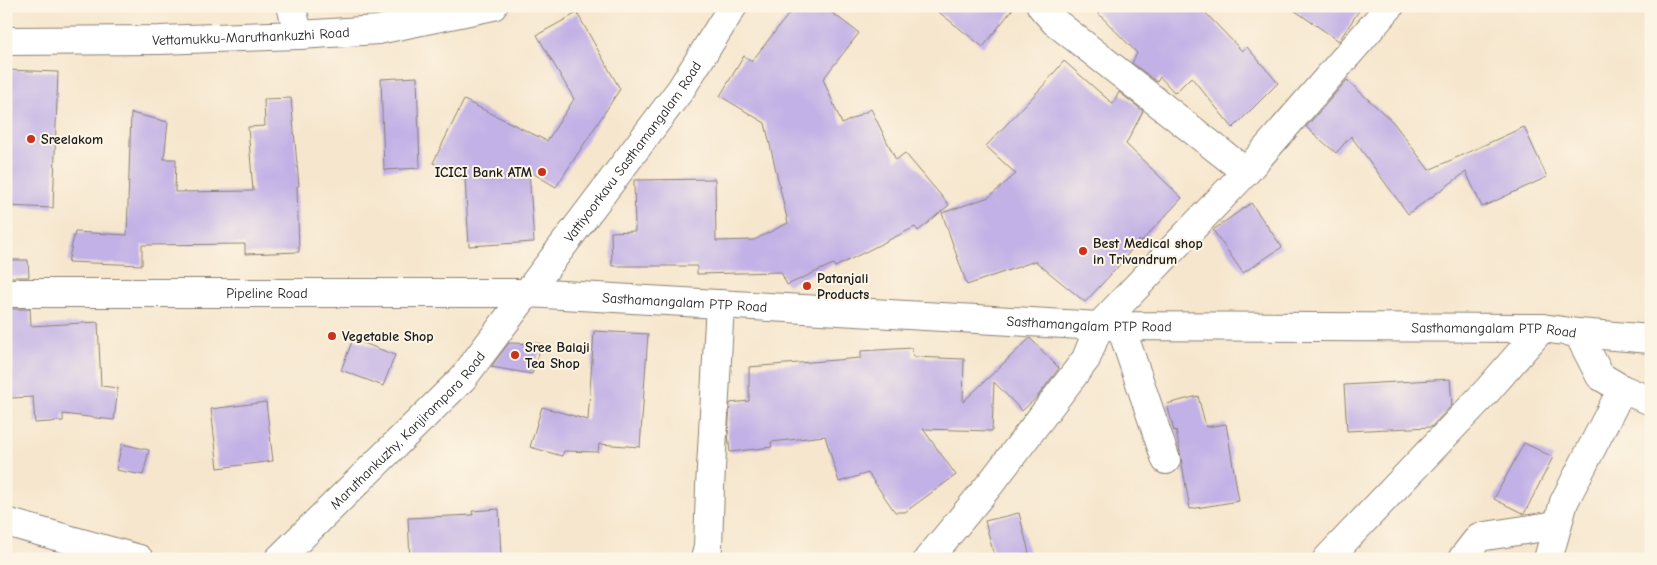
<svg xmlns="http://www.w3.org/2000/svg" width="1657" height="565" font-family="'Comic Neue',sans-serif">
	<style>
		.building { fill: #c2b1e6 }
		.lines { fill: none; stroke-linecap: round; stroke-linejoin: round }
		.minor-casing { stroke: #898174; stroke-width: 30 }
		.major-casing { stroke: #898174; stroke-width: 30 }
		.minor { stroke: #fff; stroke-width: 28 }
		.major { stroke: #fff; stroke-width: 28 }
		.poi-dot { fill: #c8321e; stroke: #fcf5e5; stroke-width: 2 }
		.labels { text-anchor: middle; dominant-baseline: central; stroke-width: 4; stroke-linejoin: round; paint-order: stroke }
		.street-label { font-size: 14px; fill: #1c1c1c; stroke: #fcf5e5 }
		.poi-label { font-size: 14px; font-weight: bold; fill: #1c1c1c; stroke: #fcf5e5; text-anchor: start }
	</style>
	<rect width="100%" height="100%" fill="#fcf5e5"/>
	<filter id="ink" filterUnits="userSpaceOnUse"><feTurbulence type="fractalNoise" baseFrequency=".02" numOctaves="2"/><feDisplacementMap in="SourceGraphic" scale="10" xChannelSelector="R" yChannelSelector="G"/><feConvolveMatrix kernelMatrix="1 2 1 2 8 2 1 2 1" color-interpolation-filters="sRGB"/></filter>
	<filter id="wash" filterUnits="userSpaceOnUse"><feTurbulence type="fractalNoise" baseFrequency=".0096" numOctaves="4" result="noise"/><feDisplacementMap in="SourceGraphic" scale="20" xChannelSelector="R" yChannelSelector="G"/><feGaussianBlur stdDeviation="1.12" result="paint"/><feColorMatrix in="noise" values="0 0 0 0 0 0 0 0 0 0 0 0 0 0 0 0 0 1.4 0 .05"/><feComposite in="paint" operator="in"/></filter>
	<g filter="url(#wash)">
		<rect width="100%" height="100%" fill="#f6e6cd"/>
		<g id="blocks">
			<g class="building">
				<polygon points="795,6 823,6 859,33 823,79 842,124 871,109 896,160 905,153 949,205 918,231 915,227 835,267 833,264 787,285 781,272 697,274 697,266 612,266 611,232 635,231 634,180 715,179 716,241 754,240 788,223 765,123 720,96 744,56 752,61"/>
				<polygon points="931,6 1015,6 983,47"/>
				<polygon points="1091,6 1199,6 1242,51 1247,47 1278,83 1233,128 1191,77 1175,93 1160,77 1157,82 1132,63 1137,53"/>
				<polygon points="1288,6 1362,6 1339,41"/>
				<polygon points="577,13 620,89 556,187 529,171 534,242 469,246 465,178 433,163 464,100 547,141 574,99 537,35"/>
				<polygon points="1064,61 1113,104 1119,92 1143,111 1126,144 1182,198 1141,242 1139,240 1116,269 1085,302 1035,261 967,285 942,213 989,197 1016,174 986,146 1043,86"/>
				<polygon points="6,70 58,72 53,208 6,206"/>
				<polygon points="417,77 420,168 384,170 381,79"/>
				<polygon points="1347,80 1393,122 1429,170 1524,127 1547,177 1482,207 1466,172 1408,214 1351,136 1336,153 1306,127"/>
				<polygon points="291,98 299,186 297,186 299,252 245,254 245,244 142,245 142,265 68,262 75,232 127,235 131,113 168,122 164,159 176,159 175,192 253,191 248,127 265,126 264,99"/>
				<polygon points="1251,203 1282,247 1243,273 1213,230"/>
				<polygon points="6,260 28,260 29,277 6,277"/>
				<polygon points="6,309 30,309 31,326 98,322 101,386 118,388 114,420 63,414 63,421 35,423 33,397 10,398 8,370 6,370"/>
				<polygon points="594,331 648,334 640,447 599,444 598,452 564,451 562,456 530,447 542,407 588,420"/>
				<polygon points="1030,338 1059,368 1038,396 1022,411 994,382 992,431 923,429 956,475 905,512 895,512 868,473 839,482 825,436 771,442 772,447 730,452 728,435 730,403 749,401 749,367 861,358 861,351 912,348 913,357 964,359 963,402"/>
				<polygon points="353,339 395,355 383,386 341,370"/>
				<polygon points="509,343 542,344 532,374 491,367"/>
				<polygon points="1450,379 1452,405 1431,427 1347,431 1344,385"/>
				<polygon points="1198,396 1206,427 1226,424 1239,501 1190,509 1176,430 1174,431 1167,404"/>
				<polygon points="266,402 273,461 218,468 211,409"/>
				<polygon points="1524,443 1553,457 1524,514 1494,499"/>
				<polygon points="122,444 149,450 143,475 116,470"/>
				<polygon points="499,509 501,559 410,559 408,518 473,515 472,511"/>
				<polygon points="1019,513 1029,553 1006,559 995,559 985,521"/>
			</g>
		</g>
	</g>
	<g filter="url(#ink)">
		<use href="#blocks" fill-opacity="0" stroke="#898174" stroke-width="1"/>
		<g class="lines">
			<defs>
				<g id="minor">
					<polyline points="291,6 299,35"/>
					<polyline points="1041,6 1055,22 1246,172"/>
					<polyline points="1121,327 1166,460"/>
					<polyline points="1578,333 1600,376 1622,389 1651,401"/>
					<polyline points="6,522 139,559"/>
					<polyline points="705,559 708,547 710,487 720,304"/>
					<polyline points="928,559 991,483 1086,359 1099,326 1246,172 1390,6"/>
					<polyline points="1327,559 1487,391 1542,328"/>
					<polyline points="1462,559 1479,537 1557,525"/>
					<polyline points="1548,559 1564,502 1622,389"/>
				</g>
				<g id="major">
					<path id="s1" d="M6,41L160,40L299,35L378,30L493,6"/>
					<path id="s2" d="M6,293H528L1099,326L1542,328L1578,333L1651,339"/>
					<path id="s3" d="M279,559L463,378L681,89L733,6"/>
				</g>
			</defs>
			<use href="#minor" class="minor-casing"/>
			<use href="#major" class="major-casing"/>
			<use href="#minor" class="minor"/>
			<use href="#major" class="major"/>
		</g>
	</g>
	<g class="poi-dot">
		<circle cx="31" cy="139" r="5"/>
		<circle cx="542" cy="172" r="5"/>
		<circle cx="1083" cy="251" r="5"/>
		<circle cx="807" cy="286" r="5"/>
		<circle cx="332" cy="336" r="5"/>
		<circle cx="515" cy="355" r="5"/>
	</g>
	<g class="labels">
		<g class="street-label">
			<text stroke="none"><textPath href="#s1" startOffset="245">Vettamukku-Maruthankuzhi Road</textPath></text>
			<text stroke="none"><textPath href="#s3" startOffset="541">Vattiyoorkavu Sasthamangalam Road</textPath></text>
			<text stroke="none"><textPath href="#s2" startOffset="261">Pipeline Road</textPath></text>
			<text stroke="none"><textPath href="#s2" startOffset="679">Sasthamangalam PTP Road</textPath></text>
			<text stroke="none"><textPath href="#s2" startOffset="1084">Sasthamangalam PTP Road</textPath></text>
			<text stroke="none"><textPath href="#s2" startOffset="1489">Sasthamangalam PTP Road</textPath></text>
			<text stroke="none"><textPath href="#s3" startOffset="182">Maruthankuzhy, Kanjirampara Road</textPath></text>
		</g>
		<g class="poi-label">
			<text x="41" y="139">Sreelakom</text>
			<text x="532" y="172" text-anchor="end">ICICI Bank ATM</text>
			<text x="1093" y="243">Best Medical shop<tspan x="1093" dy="16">in Trivandrum</tspan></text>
			<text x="817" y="278">Patanjali<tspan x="817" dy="16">Products</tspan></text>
			<text x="342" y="336">Vegetable Shop</text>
			<text x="525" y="347">Sree Balaji<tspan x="525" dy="16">Tea Shop</tspan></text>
		</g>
	</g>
	<rect width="1657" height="565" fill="none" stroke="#fcf5e5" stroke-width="25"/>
</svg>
